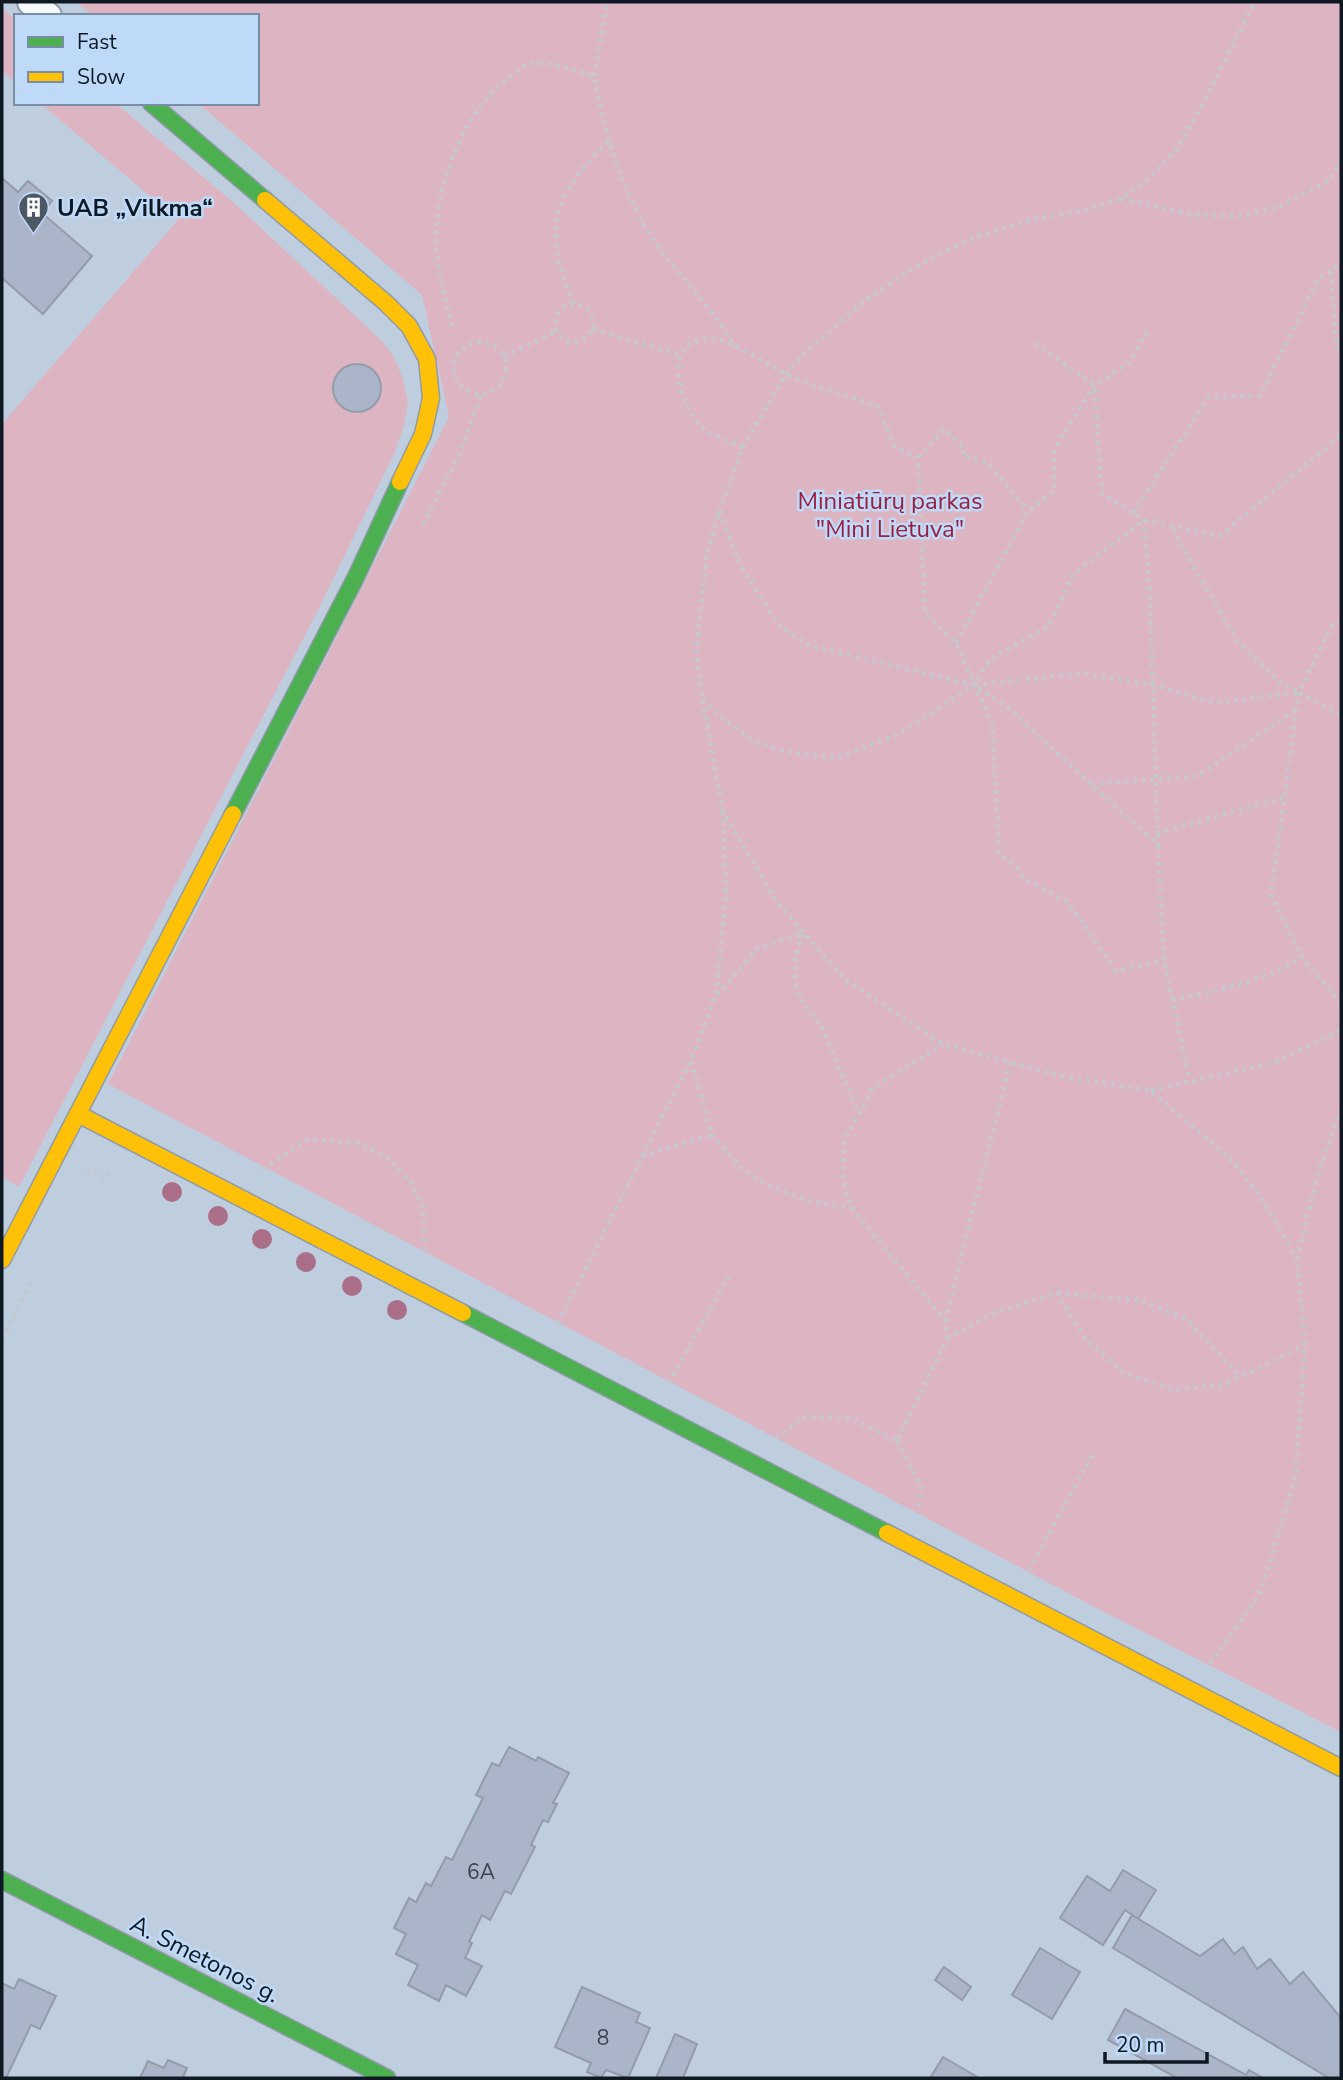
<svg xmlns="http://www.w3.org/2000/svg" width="1343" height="2080" font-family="'Nunito Sans',sans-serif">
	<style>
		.green { fill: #ddb5c2 }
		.building { fill: #aab5c9; stroke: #949caa; stroke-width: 2 }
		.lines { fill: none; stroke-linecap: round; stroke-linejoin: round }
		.street-casing { stroke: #909ba8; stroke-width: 30 }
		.fast-casing { stroke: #909ba8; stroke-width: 19 }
		.slow-casing { stroke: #909ba8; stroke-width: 19 }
		.path { stroke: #c4c8cd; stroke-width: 4.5; stroke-dasharray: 3.5 5; stroke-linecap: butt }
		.street { stroke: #f5f8fa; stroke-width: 26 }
		.fast { stroke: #4caf50; stroke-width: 16 }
		.slow { stroke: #ffc107; stroke-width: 16 }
		.tree { fill: #ab6e88 }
		.labels { text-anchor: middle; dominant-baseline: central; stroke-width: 5; stroke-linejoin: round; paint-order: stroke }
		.number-label { font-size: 21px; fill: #394451 }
		.poi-label { font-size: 24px; font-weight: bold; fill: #0f1924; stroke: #bfdaf9; text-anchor: start }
		.park-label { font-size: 24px; fill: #9a1f40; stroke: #bfdaf9 }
		.street-label { font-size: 24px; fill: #0f1924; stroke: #bfdaf9 }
	</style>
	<rect width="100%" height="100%" fill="#bfcedf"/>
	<g class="green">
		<polygon points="76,2 1341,2 1341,1732 1100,1610 108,1084 449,417 422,295 198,103 257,103 257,16 93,16"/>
		<polygon points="2,8 16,20 16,83 2,71"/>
		<polygon points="40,103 115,103 233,202 381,340 393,355 402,376 408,402 404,426 394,454 317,612 19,1187 2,1177 2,424 178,220"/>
	</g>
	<g class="building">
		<polygon points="2,178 18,192 28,181 52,201 42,213 92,256 43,314 2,278"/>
		<circle cx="357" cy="388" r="24"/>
		<polygon points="509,1747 536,1761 538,1757 569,1773 553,1803 557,1804 548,1822 543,1820 531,1845 535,1847 511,1894 505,1891 490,1920 482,1915 469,1942 472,1943 465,1958 482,1966 466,1996 446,1985 439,2001 408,1985 418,1965 396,1954 406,1934 394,1928 409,1898 416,1902 426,1883 431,1886 446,1857 452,1860 483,1798 476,1795 492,1763 499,1766"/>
		<polygon points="1123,1870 1156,1890 1138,1919 1125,1910 1103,1945 1060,1918 1087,1876 1110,1891"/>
		<polygon points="1132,1915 1200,1956 1223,1939 1234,1954 1243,1947 1257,1969 1270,1959 1290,1984 1303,1972 1341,2018 1341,2078 1329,2078 1113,1948"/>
		<polygon points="1040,1948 1080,1972 1052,2019 1012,1995"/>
		<polygon points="944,1967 971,1987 962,2000 935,1980"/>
		<polygon points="19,1979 56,1996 40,2029 31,2025 6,2078 2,2078 2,1983 14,1989"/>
		<polygon points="582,1987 640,2013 636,2022 650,2028 628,2078 606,2070 601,2078 587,2072 591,2063 555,2047"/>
		<polygon points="1125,2009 1246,2075 1249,2070 1263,2078 1177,2078 1108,2040"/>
		<polygon points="675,2034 697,2044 683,2078 656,2078"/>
		<polygon points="943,2057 979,2078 930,2078"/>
		<polygon points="168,2060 187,2068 183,2077 186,2078 140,2078 148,2061 164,2068"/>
	</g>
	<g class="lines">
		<defs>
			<polyline id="street" points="31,2 48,16"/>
			<g id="fast">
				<polyline points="151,103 265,200"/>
				<polyline points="233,814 356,577 400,482"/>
				<polyline points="463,1313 887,1533"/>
				<polyline points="2,1880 387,2078"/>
			</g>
			<g id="slow">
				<polyline points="265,200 386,303 409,326 427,359 431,398 423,434 400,482"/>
				<polyline points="78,1114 463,1313"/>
				<polyline points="2,1260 233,814"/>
				<polyline points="887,1533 1341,1768"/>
			</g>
		</defs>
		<use href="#street" class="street-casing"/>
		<use href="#fast" class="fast-casing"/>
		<use href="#slow" class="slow-casing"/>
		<g class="path">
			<polyline points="594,76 607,2"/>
			<polyline points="1121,199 1194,215 1239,216 1276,208 1331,179 1341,161"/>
			<polyline points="1331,271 1336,340 1341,356"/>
			<circle cx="574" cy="323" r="19"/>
			<path d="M573,304C543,229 550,198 608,142"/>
			<path d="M452,326C445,299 437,269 436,241C436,190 460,118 500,85C509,79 520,65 531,64C552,61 573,70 594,76C605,130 616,174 643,223C658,250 679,272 698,295C712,312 724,330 736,347"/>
			<polyline points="593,329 679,355"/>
			<circle cx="480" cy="368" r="26"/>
			<polyline points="504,356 556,332"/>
			<path d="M743,447C728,441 711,436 700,425C677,402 661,337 711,339C734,340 763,363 784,373C812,387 846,395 876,405L895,447L918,457L925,613L956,643L992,724L999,853L1016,867L1025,879L1068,902L1116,971L1164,960"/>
			<polyline points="918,457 945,429 963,447 963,456 987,462 1028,511"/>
			<polyline points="719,512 742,568 780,626 811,646 974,685 1008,708 1158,845 1150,596 1144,520 1102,493 1094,385 1032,341"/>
			<polyline points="1133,513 1209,397 1260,396 1318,279 1341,264"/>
			<polyline points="423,524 459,455 482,394"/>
			<polyline points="1341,621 1331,627 1299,692 1341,715"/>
			<polyline points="956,643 1028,511 1054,491 1054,450 1094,385 1129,363 1149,327"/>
			<polyline points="975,685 1082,673 1153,685 1216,703 1299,692 1279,682 1237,641 1170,525"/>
			<polyline points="1299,692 1271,895 1302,957 1341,1004"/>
			<polyline points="703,699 725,721 757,742 783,751 836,758 899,734 974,685 991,658 1049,626 1073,574 1144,520 1220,536 1341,435"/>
			<polyline points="1091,784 1197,776 1297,709"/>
			<polyline points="1157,833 1283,798"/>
			<polyline points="1158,845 1164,960 1190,1081"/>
			<polyline points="717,995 757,949 803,933 795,958 795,982 803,1002 821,1026 859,1113"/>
			<path d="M1172,1000C1219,990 1260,983 1302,957"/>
			<polyline points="691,1061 712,1135 741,1168 765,1184 809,1201 852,1208"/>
			<polyline points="1151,1090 1273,1063 1341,1031"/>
			<polyline points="642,1156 712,1135"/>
			<polyline points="263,1169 308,1139 358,1143 388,1158 412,1184 423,1209 425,1255"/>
			<polyline points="88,1174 89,1171 106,1179 111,1169"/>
			<polyline points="1297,1259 1319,1171 1341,1110"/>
			<polyline points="1058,1293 1139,1300 1186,1319 1241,1377"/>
			<polyline points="945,1321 1010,1064"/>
			<polyline points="558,1323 691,1060 716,995 726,894 723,813"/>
			<polyline points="947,1338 993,1313 1057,1293 1085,1339 1126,1374 1175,1390 1226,1384 1304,1346"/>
			<polyline points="2,1339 32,1281"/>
			<polyline points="669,1383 730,1274"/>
			<polyline points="776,1438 805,1417 851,1418 897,1441 947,1338 945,1321 852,1208 843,1180 844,1141 873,1088 943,1044"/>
			<polyline points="897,1441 921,1486 919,1510"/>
			<polyline points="1029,1570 1094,1452"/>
			<polyline points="1210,1663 1260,1594 1295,1480 1305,1346 1297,1259 1261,1198 1234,1162 1150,1090 1065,1077 943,1044 846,980 814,945 777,902 723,812 702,698 696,653 707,554 719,512 743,447 786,374 804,353 868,298 923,262 978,236 1035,219 1085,210 1120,199 1151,177 1176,150 1198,113 1255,2"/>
		</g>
		<use href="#street" class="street"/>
		<use href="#fast" class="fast"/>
		<use href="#slow" class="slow"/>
	</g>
	<g class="tree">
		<circle cx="172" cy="1192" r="10"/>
		<circle cx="218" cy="1216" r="10"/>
		<circle cx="262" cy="1239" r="10"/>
		<circle cx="306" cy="1262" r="10"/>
		<circle cx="352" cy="1286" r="10"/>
		<circle cx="397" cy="1310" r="10"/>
	</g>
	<defs>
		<symbol id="building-pin" viewBox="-11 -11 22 30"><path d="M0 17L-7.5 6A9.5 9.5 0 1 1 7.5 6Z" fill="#4d5865" stroke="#bfdaf9"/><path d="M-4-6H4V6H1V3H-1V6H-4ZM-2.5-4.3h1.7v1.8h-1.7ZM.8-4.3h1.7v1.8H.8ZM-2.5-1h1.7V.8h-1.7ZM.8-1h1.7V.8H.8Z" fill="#fff"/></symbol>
	</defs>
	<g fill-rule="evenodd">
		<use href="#building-pin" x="16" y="190" width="35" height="47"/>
	</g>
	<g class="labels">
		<g class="number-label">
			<text x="481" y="1872">6A</text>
			<text x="603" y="2038">8</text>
		</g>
		<g class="poi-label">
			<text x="57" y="208">UAB „Vilkma“</text>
		</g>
		<g class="park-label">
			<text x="890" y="501">Miniatiūrų parkas<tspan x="890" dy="28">"Mini Lietuva"</tspan></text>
		</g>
		<g class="street-label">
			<text transform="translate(205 1959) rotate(27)">A. Smetonos g.</text>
		</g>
	</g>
	<rect width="1343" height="2080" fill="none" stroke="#0f1924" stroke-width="7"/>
	<rect x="14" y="14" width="245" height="91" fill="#bfdaf9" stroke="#798da4" stroke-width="2"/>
	<rect x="28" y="37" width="35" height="10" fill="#4caf50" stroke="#798da4" stroke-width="2"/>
	<text x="77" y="49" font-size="21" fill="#0f1924">Fast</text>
	<rect x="28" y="72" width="35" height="10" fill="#ffc107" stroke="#798da4" stroke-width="2"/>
	<text x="77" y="84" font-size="21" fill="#0f1924">Slow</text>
	<path d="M1105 2052v10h102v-10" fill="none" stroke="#0f1924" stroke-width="3.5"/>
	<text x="1116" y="2052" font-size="21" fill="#0f1924" stroke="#bfdaf9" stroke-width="5" paint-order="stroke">20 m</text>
</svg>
